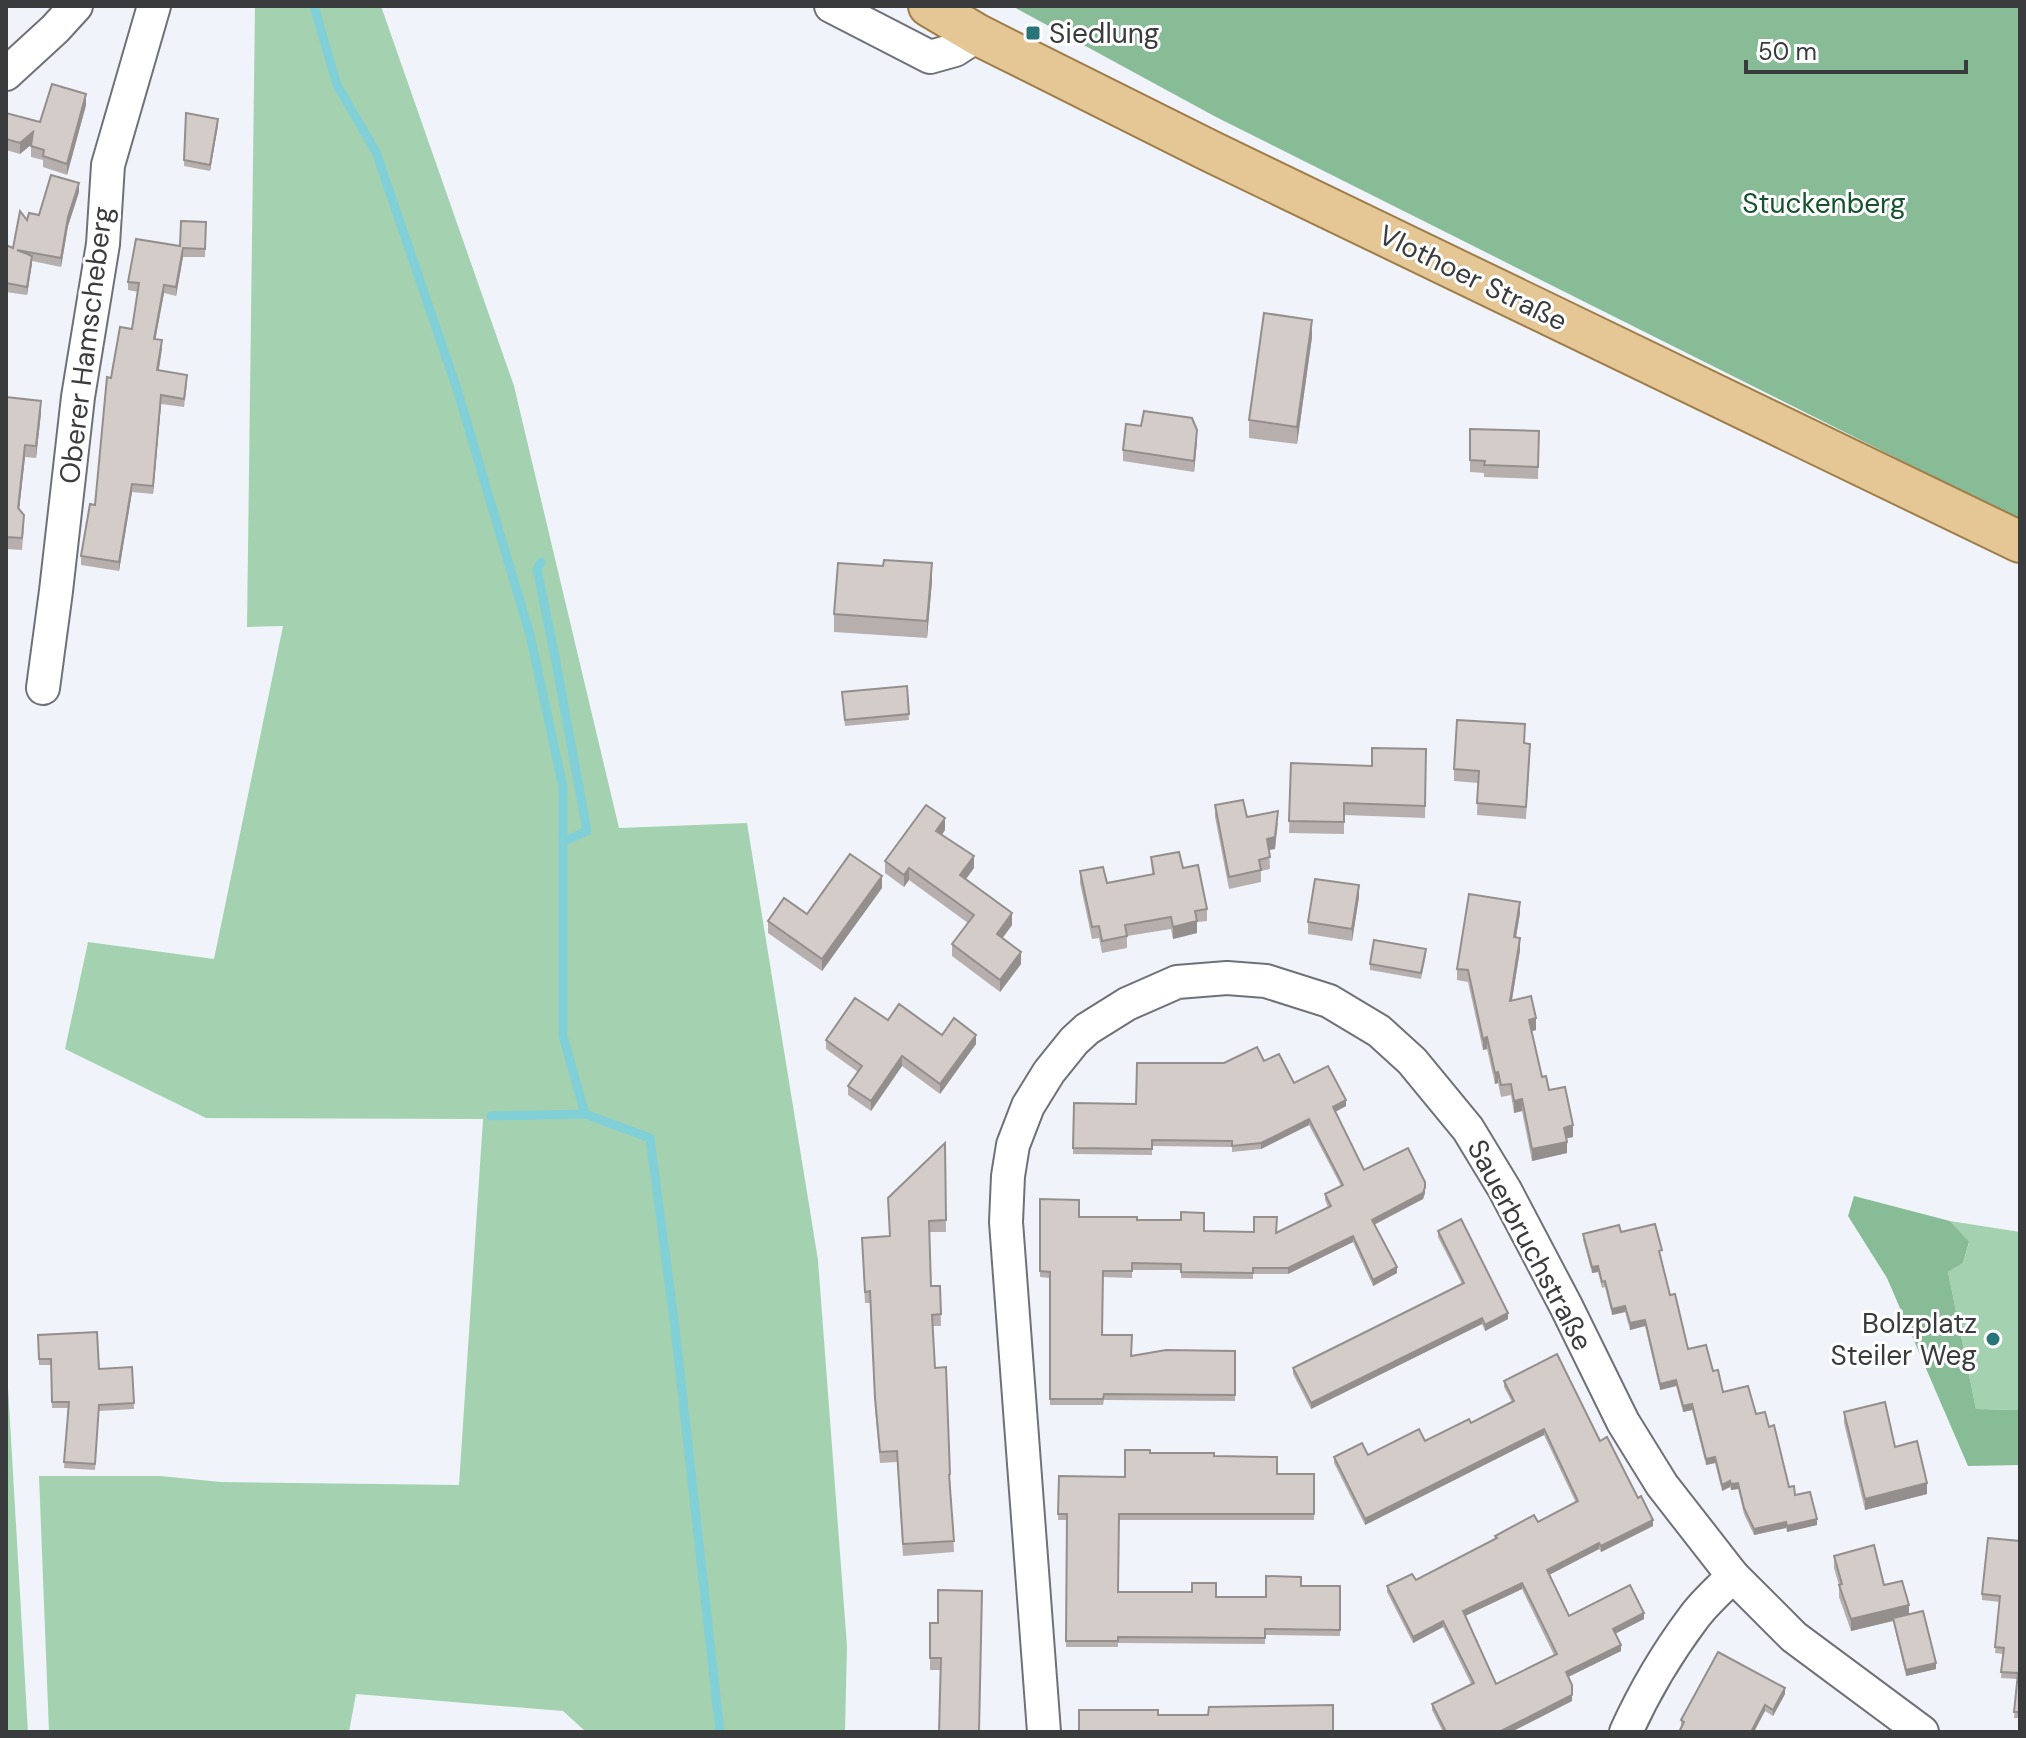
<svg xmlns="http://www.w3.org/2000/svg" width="2026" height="1738" font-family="'DM Sans',sans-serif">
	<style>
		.green { fill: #a4d2b0 }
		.forest { fill: #88bc96 }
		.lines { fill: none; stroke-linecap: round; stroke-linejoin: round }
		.stream { stroke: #81cfd7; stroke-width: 9 }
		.minor-casing { stroke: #6e7177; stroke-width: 36 }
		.major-casing { stroke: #9e7d49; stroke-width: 44 }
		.minor { stroke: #fff; stroke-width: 32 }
		.major { stroke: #e5c796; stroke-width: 40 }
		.wall { fill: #b6afad; fill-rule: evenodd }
		.shaded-wall { fill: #948f8d }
		.building { fill: #d4ccc9; stroke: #948f8d; stroke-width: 2; fill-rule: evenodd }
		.poi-dot { fill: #297476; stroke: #fff; stroke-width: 3 }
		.labels { text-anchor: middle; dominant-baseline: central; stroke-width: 6; stroke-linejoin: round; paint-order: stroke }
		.poi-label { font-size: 28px; fill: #393b3d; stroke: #fff; text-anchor: start }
		.park-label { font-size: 28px; fill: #16522e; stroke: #fff }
		.street-label { font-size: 28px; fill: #393b3d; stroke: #fff }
	</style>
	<rect width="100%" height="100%" fill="#f0f4fa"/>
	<g class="green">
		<polygon points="255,6 381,6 514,386 619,828 747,823 818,1260 847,1646 845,1732 586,1732 563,1711 356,1694 349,1732 49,1732 39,1476 160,1476 221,1482 459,1485 483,1119 206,1118 65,1049 88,942 214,959 283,626 247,627"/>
		<polygon points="1950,1221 2020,1232 2020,1410 1976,1409 1948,1272 1963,1263 1969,1243"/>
		<polygon points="6,1351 6,1352 28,1732 6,1732"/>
	</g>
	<g class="forest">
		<polygon points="1012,6 2020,6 2020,520 1216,117"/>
		<polygon points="1854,1196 1950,1221 1969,1242 1963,1263 1948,1272 1976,1409 2020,1410 2020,1465 1968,1466 1887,1278 1848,1216"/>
	</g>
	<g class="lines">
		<g class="stream">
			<polyline points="314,6 337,85 376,152 457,389 530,635 563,787 563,1036 585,1114 650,1138 675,1328 720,1732"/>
			<polyline points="541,562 537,569 555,657 587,831 563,842"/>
			<polyline points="491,1116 585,1114"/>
		</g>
		<defs>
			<g id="minor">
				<polyline points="831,6 930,57 955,50 978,35"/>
				<polyline points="6,74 55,29 76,6"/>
				<polyline points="43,688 56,591 78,397 103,244 108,165 154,6"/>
				<polyline points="1044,1732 1006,1222 1008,1176 1013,1145 1028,1106 1049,1072 1074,1041 1087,1029 1127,1004 1177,982 1227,978 1266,981 1329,1001 1379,1031 1412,1061 1468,1129 1505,1190 1566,1306 1623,1422 1662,1485 1733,1576 1794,1637 1922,1732"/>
				<path d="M1626,1732C1644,1692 1667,1653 1694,1617C1705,1602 1720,1589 1733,1576"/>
			</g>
			<polyline id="major" points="929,6 978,35 1210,151 2020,542"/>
		</defs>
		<use href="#minor" class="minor-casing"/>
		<use href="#major" class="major-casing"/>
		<use href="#minor" class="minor"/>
		<use href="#major" class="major"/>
	</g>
	<g class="wall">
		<polygon points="86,105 67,175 43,167 43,160 31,157 31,145 20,154 6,150 6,113 40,122"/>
		<polygon points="186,113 218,125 210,171 184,166"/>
		<polygon points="79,192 68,226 61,267 32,261 27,295 6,292 6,245 13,248 27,220 39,215"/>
		<polygon points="206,222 205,257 183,257 176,296 164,293 155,339 162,348 159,370 187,384 184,407 161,404 153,494 132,492 119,571 81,565 81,556 95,505 111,378 132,329 138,292 128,290 128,282 180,246"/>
		<polygon points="1312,337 1297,444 1249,438 1249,420"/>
		<polygon points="6,397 41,413 36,458 25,457 19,509 24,527 22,550 6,549"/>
		<polygon points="1470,429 1539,431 1538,479 1484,477 1484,473 1470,472"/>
		<polygon points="1197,441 1194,472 1123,461 1123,450"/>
		<polygon points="932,581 927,638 834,632 834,614"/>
		<polygon points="907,686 909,720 845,726 842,692"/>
		<polygon points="1524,743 1530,756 1526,819 1477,815 1478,783 1454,781 1454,769"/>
		<polygon points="1426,749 1425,818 1344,815 1344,834 1289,833 1291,763 1372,766"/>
		<polygon points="1215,805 1247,817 1278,823 1275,849 1269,850 1270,869 1261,871 1261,882 1229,889 1215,817"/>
		<polygon points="945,830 942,835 974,868 966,879 1012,925 1002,938 1021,964 1000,992 952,956 952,944 968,923 909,880 904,887 885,873 885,861"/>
		<polygon points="1151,857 1183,868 1207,909 1207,921 1197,922 1197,933 1173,939 1171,929 1127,936 1127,948 1102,953 1099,938 1092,939 1080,883 1080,871 1107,883 1152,874"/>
		<polygon points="882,888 822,971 768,933 768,921 807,914"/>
		<polygon points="1359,897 1352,941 1308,934 1308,922"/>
		<polygon points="1520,913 1516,937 1520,950 1512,1000 1536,1030 1531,1031 1542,1077 1573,1137 1567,1138 1567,1153 1532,1161 1522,1111 1514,1113 1511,1095 1501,1097 1498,1083 1495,1084 1487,1049 1483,1050 1468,982 1457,980 1457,969"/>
		<polygon points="1426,955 1421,979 1370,970 1370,964"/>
		<polygon points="888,1020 976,1044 940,1094 902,1066 871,1111 848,1095 848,1086 858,1072 826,1049 826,1040"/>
		<polygon points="1264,1061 1294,1083 1346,1106 1335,1112 1364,1170 1425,1193 1423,1199 1374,1224 1397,1273 1373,1286 1353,1242 1288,1274 1253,1274 1253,1279 1181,1278 1181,1270 1132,1270 1132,1278 1103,1277 1102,1335 1132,1356 1235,1351 1235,1401 1104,1400 1103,1405 1050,1405 1050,1278 1040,1277 1040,1199 1079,1217 1137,1220 1204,1231 1277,1233 1328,1207 1325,1200 1325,1194 1341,1186 1309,1125 1261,1149 1232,1152 1232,1147 1152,1146 1152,1155 1073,1154 1074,1103 1136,1104 1224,1063"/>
		<polygon points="945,1143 946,1232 929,1232 931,1286 940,1286 941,1326 933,1326 935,1368 950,1474 954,1552 903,1556 897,1462 880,1463 875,1409 870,1303 865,1303 862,1238 890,1236"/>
		<polygon points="1438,1231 1508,1319 1485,1331 1482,1324 1311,1409 1293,1374 1293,1368 1462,1284 1438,1237"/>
		<polygon points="1621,1232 1662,1256 1661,1256 1670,1295 1688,1349 1713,1371 1723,1392 1756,1414 1769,1427 1789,1487 1817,1525 1787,1532 1786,1528 1754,1535 1744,1514 1738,1489 1731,1490 1730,1487 1722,1491 1715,1463 1706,1465 1692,1410 1683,1412 1676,1386 1660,1390 1645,1326 1630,1330 1625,1312 1612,1315 1605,1287 1602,1288 1598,1272 1592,1273 1583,1240 1583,1234"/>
		<polygon points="38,1335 99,1369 132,1367 134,1409 99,1411 95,1470 64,1468 68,1408 52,1408 51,1365 39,1365"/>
		<path d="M1504,1381L1600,1441L1638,1498L1653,1526L1601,1552L1599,1549L1549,1575L1569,1616L1644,1619L1616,1633L1621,1651L1568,1677L1572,1701L1511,1732H1443L1432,1710V1704L1471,1684L1443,1627L1413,1643L1387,1592V1586L1416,1580L1495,1539V1536L1538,1522L1576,1503L1544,1435L1365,1525L1334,1463V1457L1368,1455L1425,1441L1471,1423L1512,1402L1504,1387ZM1522,1589L1554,1655L1496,1684L1465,1616Z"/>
		<polygon points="1844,1412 1895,1447 1927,1494 1865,1510 1844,1423"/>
		<polygon points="1150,1453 1214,1456 1277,1474 1314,1474 1314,1520 1119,1520 1119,1592 1216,1597 1266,1597 1301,1586 1340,1586 1340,1636 1265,1635 1265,1644 1118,1643 1118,1647 1066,1647 1067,1520 1058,1520 1059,1476 1125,1477"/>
		<polygon points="2020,1541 2020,1718 2014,1718 2018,1679 2001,1678 2003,1654 1995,1653 2000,1602 1982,1600 1982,1594"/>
		<polygon points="1834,1556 1884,1585 1909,1615 1936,1669 1906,1676 1893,1621 1851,1631 1839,1597 1839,1585 1834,1568"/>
		<polygon points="938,1590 940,1670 930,1670 930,1623 938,1623"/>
		<polygon points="1785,1694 1773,1716 1765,1711 1681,1726 1681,1720"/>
	</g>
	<g class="shaded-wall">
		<polygon points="86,94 86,105 67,175 67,164"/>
		<polygon points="218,119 218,125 210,171 210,165"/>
		<polygon points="33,132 33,143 20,154 20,143"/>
		<polygon points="79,183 79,192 68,226 61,267 61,258 68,217"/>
		<polygon points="183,248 183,257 176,296 176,287"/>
		<polygon points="32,256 32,264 27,295 27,287"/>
		<polygon points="164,285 164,293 154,347 154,339"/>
		<polygon points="1312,320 1312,337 1297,444 1297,427"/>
		<polygon points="162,340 162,348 157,379 157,370"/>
		<polygon points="161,395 161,404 153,494 153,486"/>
		<polygon points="41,401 41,413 36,458 36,446"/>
		<polygon points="1197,430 1197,441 1194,472 1194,461"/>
		<polygon points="25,445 25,457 18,520 18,508"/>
		<polygon points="132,484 132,492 119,571 119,562"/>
		<polygon points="932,563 932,581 927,638 927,621"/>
		<polygon points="1278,811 1275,849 1267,850 1267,839"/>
		<polygon points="945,818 945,830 936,843 936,831"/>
		<polygon points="974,856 974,868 960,887 960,875"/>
		<polygon points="909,868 909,880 904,887 904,875"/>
		<polygon points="882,876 882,888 822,971 822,959"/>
		<polygon points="1359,885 1359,897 1352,941 1352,929"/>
		<polygon points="1520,902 1520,913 1514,949 1514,937"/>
		<polygon points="1012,913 1012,925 997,946 997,934"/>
		<polygon points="1197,921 1197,933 1173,939 1173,927"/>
		<polygon points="1520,938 1520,950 1510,1012 1510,1001"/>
		<polygon points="1021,952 1021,964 1000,992 1000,980"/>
		<polygon points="1536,1018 1536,1030 1529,1032 1529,1020"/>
		<polygon points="976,1035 976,1044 940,1094 940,1084"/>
		<polygon points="1487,1037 1487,1049 1483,1050 1483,1039"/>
		<polygon points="902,1056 902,1066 871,1111 871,1101"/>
		<polygon points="1498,1072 1498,1083 1495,1084 1495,1073"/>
		<polygon points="1522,1099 1522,1111 1514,1113 1514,1101"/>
		<polygon points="1346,1100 1346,1106 1333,1113 1333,1107"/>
		<polygon points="1309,1119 1309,1125 1261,1149 1261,1143"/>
		<polygon points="1573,1125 1573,1137 1564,1139 1564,1128"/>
		<polygon points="1567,1142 1567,1153 1532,1161 1532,1149"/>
		<polygon points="1425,1187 1425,1193 1423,1199 1372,1226 1372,1220"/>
		<polygon points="1353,1236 1353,1242 1288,1274 1288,1268"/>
		<polygon points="1598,1266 1598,1272 1592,1273 1592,1267"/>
		<polygon points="1397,1267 1397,1273 1373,1286 1373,1280"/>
		<polygon points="1625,1306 1625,1312 1612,1315 1612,1309"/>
		<polygon points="1508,1313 1508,1319 1485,1331 1485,1325"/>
		<polygon points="1482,1318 1482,1324 1311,1409 1311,1403"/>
		<polygon points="1645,1320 1645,1326 1630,1330 1630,1323"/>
		<polygon points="1676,1380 1676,1386 1660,1390 1660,1384"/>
		<polygon points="1692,1404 1692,1410 1683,1412 1683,1406"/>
		<polygon points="1544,1429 1544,1435 1365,1525 1365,1519"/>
		<polygon points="1715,1457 1715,1463 1706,1465 1706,1459"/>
		<polygon points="1730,1481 1730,1487 1722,1491 1722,1485"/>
		<polygon points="1738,1483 1738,1489 1731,1490 1731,1484"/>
		<polygon points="1927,1483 1927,1494 1865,1510 1865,1499"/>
		<polygon points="1817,1519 1817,1525 1787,1532 1787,1526"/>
		<polygon points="1653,1520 1653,1526 1601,1552 1601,1546"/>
		<polygon points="1786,1522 1786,1528 1754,1535 1754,1529"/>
		<polygon points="1599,1543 1599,1549 1547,1576 1547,1570"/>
		<polygon points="1522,1583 1522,1589 1463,1617 1463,1611"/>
		<polygon points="1909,1605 1909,1617 1851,1631 1851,1619"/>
		<polygon points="1644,1613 1644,1619 1613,1635 1613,1629"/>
		<polygon points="1443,1621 1443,1627 1413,1643 1413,1637"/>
		<polygon points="1621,1645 1621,1651 1566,1678 1566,1672"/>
		<polygon points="1936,1663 1936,1669 1906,1676 1906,1670"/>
		<polygon points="1785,1688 1785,1694 1773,1716 1773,1710"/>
		<polygon points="1572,1695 1572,1701 1511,1732 1499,1732"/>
		<polygon points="1765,1705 1765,1711 1754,1732 1751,1732"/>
	</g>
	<g class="building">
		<polygon points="52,84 86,94 67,164 43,156 44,150 31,146 33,132 20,143 6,139 6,113 40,122"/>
		<polygon points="186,113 218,119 210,165 184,160"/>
		<polygon points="51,175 79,183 68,217 61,258 17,250 32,256 27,287 6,283 6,245 13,248 20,211 27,220 29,213 39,215"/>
		<polygon points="181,221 206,222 205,249 183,248 176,287 164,285 154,339 162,340 157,370 187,375 184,399 161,395 153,486 132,484 119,562 81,556 90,504 95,505 107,377 111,378 120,327 132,329 139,283 128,282 136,239 180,246"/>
		<polygon points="1264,313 1312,320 1297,427 1249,420"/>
		<polygon points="6,397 41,401 36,446 25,445 18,508 24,515 22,538 6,537"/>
		<polygon points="1144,411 1192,418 1197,430 1194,461 1123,450 1126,424 1141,426"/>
		<polygon points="1470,429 1539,431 1538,467 1484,465 1485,461 1470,460"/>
		<polygon points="884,560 932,563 927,621 834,614 838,563 883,566"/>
		<polygon points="907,686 909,714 845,720 842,692"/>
		<polygon points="1457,720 1525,724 1524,743 1530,744 1526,807 1477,803 1479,771 1454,769"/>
		<polygon points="1372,748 1426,749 1425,806 1344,803 1344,822 1289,821 1291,763 1372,766"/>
		<polygon points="1243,800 1247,817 1278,811 1275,837 1267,839 1270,857 1259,860 1261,870 1229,877 1215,805"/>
		<polygon points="926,805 945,818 936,831 974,856 960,875 1012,913 997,934 1021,952 1000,980 952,944 974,915 909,868 904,875 885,861"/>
		<polygon points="1179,852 1183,868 1198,865 1207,909 1195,911 1197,921 1173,927 1171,917 1125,925 1127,936 1102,941 1099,926 1092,927 1080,871 1103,867 1107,883 1154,874 1151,857"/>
		<polygon points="850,854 882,876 822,959 768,921 784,898 807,914"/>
		<polygon points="1315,879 1359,885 1352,929 1308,922"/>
		<polygon points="1469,894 1520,902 1514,937 1520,938 1510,1001 1531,996 1536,1018 1529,1020 1542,1077 1546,1076 1549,1090 1565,1087 1573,1125 1564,1128 1567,1142 1532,1149 1522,1099 1514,1101 1511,1084 1501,1085 1498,1072 1495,1073 1487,1037 1483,1039 1468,970 1457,969"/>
		<polygon points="1374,940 1426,949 1421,973 1370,964"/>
		<polygon points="855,998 888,1020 899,1004 942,1035 954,1018 976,1035 940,1084 902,1056 871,1101 848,1086 862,1066 826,1040"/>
		<polygon points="1257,1047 1264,1061 1279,1054 1294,1083 1328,1066 1346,1100 1333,1107 1364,1170 1408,1148 1425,1182 1425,1187 1423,1193 1372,1220 1397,1267 1373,1280 1353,1236 1288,1268 1253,1268 1253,1273 1181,1272 1181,1264 1132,1263 1132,1271 1103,1271 1102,1335 1132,1335 1131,1356 1166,1350 1235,1351 1235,1395 1104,1394 1103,1399 1050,1399 1050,1272 1040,1271 1040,1199 1079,1200 1079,1217 1137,1217 1137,1220 1181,1220 1181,1212 1204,1213 1204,1231 1254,1232 1254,1217 1277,1217 1276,1233 1331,1206 1325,1194 1343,1185 1309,1119 1261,1143 1232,1146 1232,1141 1152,1140 1152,1149 1073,1148 1074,1103 1136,1104 1137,1063 1224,1063"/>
		<polygon points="945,1143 946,1220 929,1221 931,1286 940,1286 941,1314 932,1315 935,1368 946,1367 950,1474 949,1475 954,1541 903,1544 897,1451 880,1452 875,1398 870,1291 865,1292 862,1238 890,1236 888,1198"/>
		<polygon points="1461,1219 1508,1313 1485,1325 1482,1318 1311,1403 1293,1368 1464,1283 1438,1231"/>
		<polygon points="1655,1224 1662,1250 1659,1251 1670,1295 1675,1294 1688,1349 1706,1345 1713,1371 1718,1370 1723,1392 1748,1386 1756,1414 1765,1412 1769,1427 1774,1425 1789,1487 1794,1486 1795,1495 1810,1492 1817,1519 1787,1526 1786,1522 1754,1529 1744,1508 1738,1483 1731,1484 1730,1481 1722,1485 1715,1457 1706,1459 1692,1404 1683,1406 1676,1380 1660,1384 1645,1320 1630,1323 1625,1306 1612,1309 1605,1281 1602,1282 1598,1266 1592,1267 1583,1234 1619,1225 1621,1232"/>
		<polygon points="97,1332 99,1369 132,1367 134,1403 99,1405 95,1464 64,1462 69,1402 52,1402 51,1359 39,1359 38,1335"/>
		<path d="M1557,1354L1600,1441L1607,1437L1638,1498L1641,1496L1653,1520L1601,1546L1599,1543L1547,1570L1569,1616L1630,1585L1644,1613L1613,1629L1621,1645L1566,1672L1572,1685V1695L1499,1732H1446L1432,1704L1474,1683L1443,1621L1413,1637L1387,1586L1412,1574L1416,1580L1497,1538L1495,1536L1534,1515L1538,1522L1578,1501L1544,1429L1365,1519L1334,1457L1362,1443L1368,1455L1419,1429L1425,1441L1469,1419L1471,1423L1514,1401L1504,1381ZM1522,1583L1557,1654L1496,1684L1463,1611Z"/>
		<polygon points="1885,1402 1895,1447 1917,1441 1927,1483 1865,1499 1844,1412"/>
		<polygon points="1125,1450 1150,1450 1150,1453 1214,1453 1214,1456 1277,1457 1277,1474 1314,1474 1314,1514 1119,1514 1118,1592 1192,1592 1192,1583 1216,1583 1216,1597 1266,1597 1266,1576 1301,1577 1301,1586 1340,1586 1340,1630 1265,1629 1265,1638 1118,1637 1118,1641 1066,1641 1067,1514 1058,1514 1059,1476 1125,1477"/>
		<polygon points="1988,1538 2020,1541 2020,1712 2014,1712 2018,1673 2001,1672 2004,1648 1995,1647 2000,1596 1982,1594"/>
		<polygon points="1874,1545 1884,1585 1902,1581 1909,1605 1851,1619 1839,1585 1842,1584 1834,1556"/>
		<polygon points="938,1590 982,1591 979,1732 939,1732 941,1658 930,1658 930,1623 938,1623"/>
		<polygon points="1923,1611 1936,1663 1906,1670 1893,1618"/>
		<polygon points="1718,1652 1785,1688 1773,1710 1765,1705 1751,1732 1679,1732 1684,1722 1681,1720"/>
		<polygon points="1333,1705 1333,1732 1079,1732 1079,1710 1158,1710 1158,1715 1208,1715 1209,1707"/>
	</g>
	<g class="poi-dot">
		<rect x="1025" y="25" width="16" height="16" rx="4"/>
		<circle cx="1993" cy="1339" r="8"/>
	</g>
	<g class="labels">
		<g class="poi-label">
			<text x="1049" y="33">Siedlung</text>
			<text x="1977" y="1323" text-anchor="end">Bolzplatz<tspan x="1977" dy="32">Steiler Weg</tspan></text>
		</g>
		<g class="park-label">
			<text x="1824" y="203">Stuckenberg</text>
		</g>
		<g class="street-label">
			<text transform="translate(1473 278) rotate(26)">Vlothoer Straße</text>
			<text transform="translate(86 345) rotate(-83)">Oberer Hamscheberg</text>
			<text transform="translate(1530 1245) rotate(62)">Sauerbruchstraße</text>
		</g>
	</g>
	<rect width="2026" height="1738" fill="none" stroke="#393b3d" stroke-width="16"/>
	<path d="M1746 60v12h220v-12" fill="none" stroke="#393b3d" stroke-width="4"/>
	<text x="1758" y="60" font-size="24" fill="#393b3d" stroke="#ffffff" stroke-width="6" paint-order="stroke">50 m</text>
</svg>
